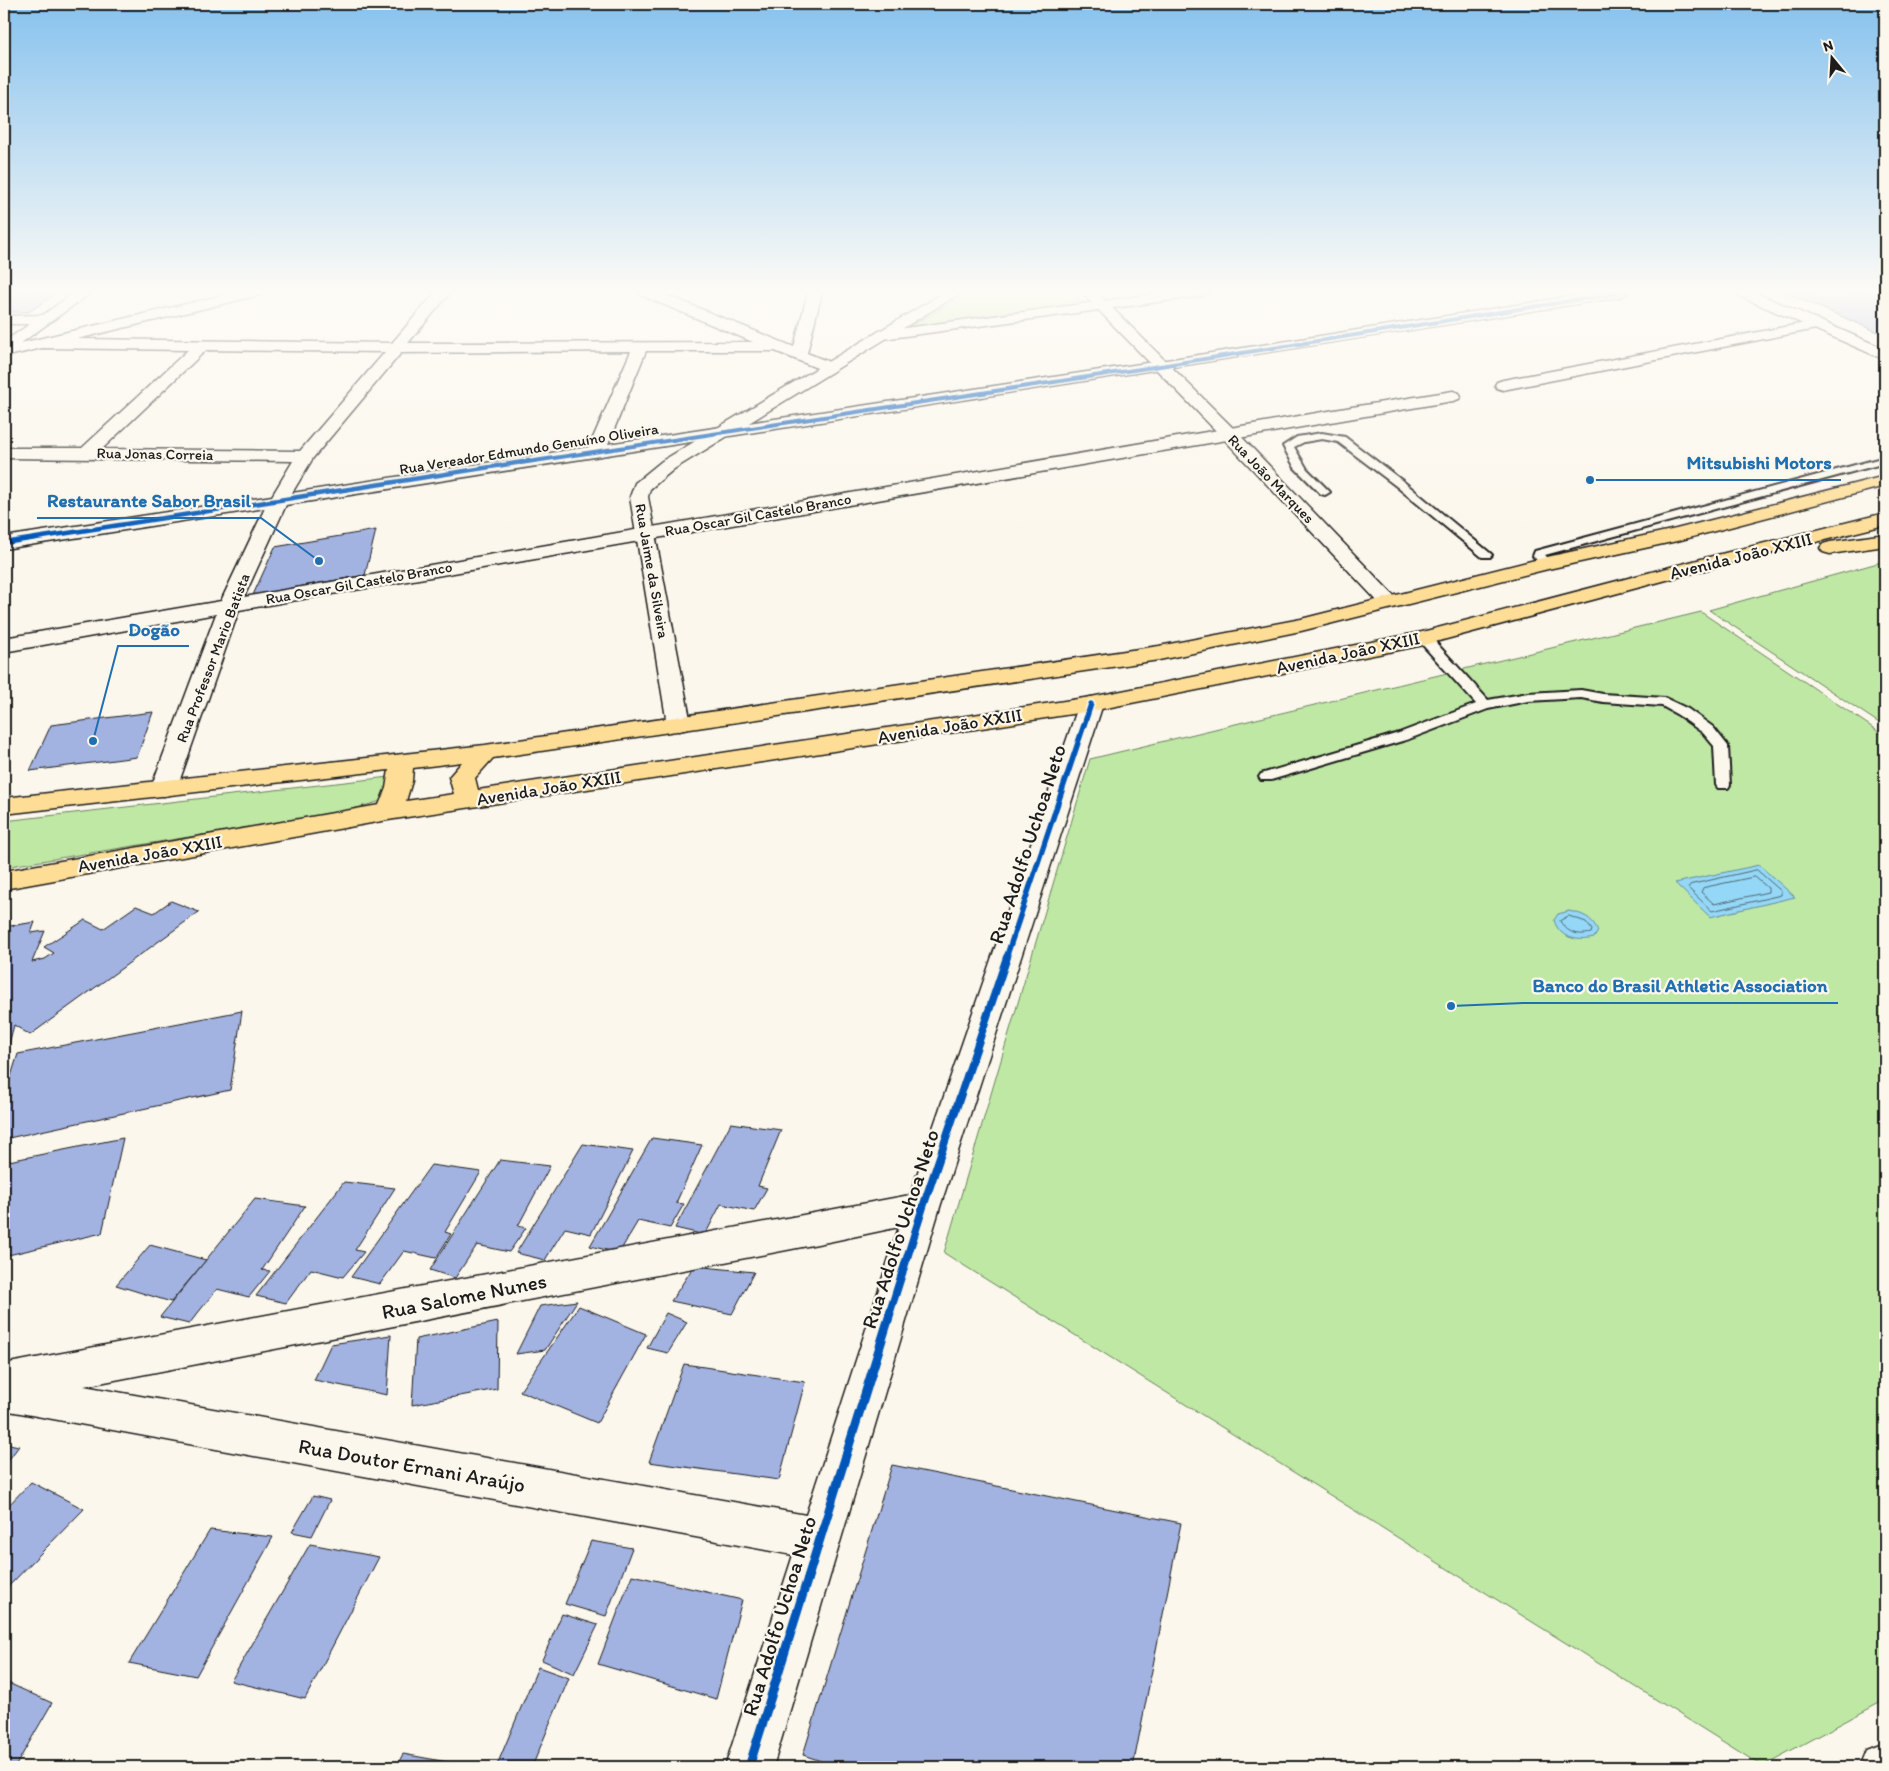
<svg xmlns="http://www.w3.org/2000/svg" width="1889" height="1771" font-family="Itim,sans-serif">
	<style>
		.green { fill: #bee8a4; stroke: #6d8260 }
		.water { fill: #95d7f6; stroke: #658c9f }
		.lines { fill: none; stroke-linecap: round; stroke-linejoin: round }
		.shore { stroke: #4c6773; stroke-width: 1 }
		.building { fill: #a2b2e1; stroke: #1c1c1c }
		.service-casing { stroke: #1c1c1c; stroke-width: 4 }
		.minor-casing { stroke: #1c1c1c; stroke-width: 3 }
		.tertiary-casing { stroke: #1c1c1c; stroke-width: 3 }
		.primary-casing { stroke: #1c1c1c; stroke-width: 3 }
		.service { fill: #fbf7ec; fill-rule: evenodd }
		.minor { fill: #fbf7ec; fill-rule: evenodd }
		.tertiary { fill: #fbf7ec; fill-rule: evenodd }
		.primary { fill: #fedd96; fill-rule: evenodd }
		.cycleway-far4-casing { stroke: #fbf7ec; stroke-width: 5.5 }
		.cycleway-far3-casing { stroke: #fbf7ec; stroke-width: 7 }
		.cycleway-far2-casing { stroke: #fbf7ec; stroke-width: 9 }
		.cycleway-far1-casing { stroke: #fbf7ec; stroke-width: 11 }
		.cycleway-casing { stroke: #fbf7ec; stroke-width: 12 }
		.cycleway-far4 { stroke: #0057b8; stroke-width: 4 }
		.cycleway-far3 { stroke: #0057b8; stroke-width: 4.5 }
		.cycleway-far2 { stroke: #0057b8; stroke-width: 5.5 }
		.cycleway-far1 { stroke: #0057b8; stroke-width: 8 }
		.cycleway { stroke: #0057b8; stroke-width: 9 }
		.labels { text-anchor: middle; dominant-baseline: central; stroke-width: 4.5; stroke-linejoin: round; paint-order: stroke }
		.far-street-label { font-size: 15px; fill: #1c1c1c; stroke: #fbf7ec }
		.street-label { font-size: 18px; fill: #1c1c1c; stroke: #fbf7ec }
		.near-street-label { font-size: 21px; fill: #1c1c1c; stroke: #fbf7ec }
		.leader { fill: none; stroke: #1f6fb2; stroke-width: 2 }
		.callout-dot { fill: #1f6fb2; stroke: #fbf7ec; stroke-width: 2 }
		.callout-label { font-size: 19px; text-anchor: middle; font-weight: bold; fill: #1f6fb2; stroke: #fbf7ec; stroke-width: 4.5; stroke-linejoin: round; paint-order: stroke }
	</style>
	<rect width="100%" height="100%" fill="#fbf7ec"/>
	<filter id="ink" filterUnits="userSpaceOnUse"><feTurbulence type="fractalNoise" baseFrequency=".02" numOctaves="2"/><feDisplacementMap in="SourceGraphic" scale="10" xChannelSelector="R" yChannelSelector="G"/><feConvolveMatrix kernelMatrix="1 2 1 2 8 2 1 2 1" color-interpolation-filters="sRGB"/></filter>
	<g filter="url(#ink)">
		<g class="green">
			<polygon points="970,292 1074,292 1088,306 906,329"/>
			<polygon points="1885,561 1885,727 1709,610"/>
			<polygon points="1701,612 1885,736 1885,1700 1762,1766 944,1253 1090,759"/>
			<polygon points="389,777 381,801 343,812 4,867 4,821"/>
		</g>
		<g class="water">
			<polygon points="1759,865 1795,897 1710,917 1675,883"/>
			<path d="M1569,911C1583,914 1592,917 1598,931L1594,938C1577,942 1559,938 1554,920L1558,914Z"/>
		</g>
		<g class="lines">
			<g class="shore">
				<polygon points="1757,870 1781,891 1781,895 1712,911 1688,888 1690,885"/>
				<polygon points="1755,877 1768,888 1768,892 1714,904 1701,892 1703,888"/>
				<path d="M1569,916L1586,922L1592,930L1591,933C1578,936 1567,933 1560,921Z"/>
			</g>
		</g>
		<g class="building">
			<polygon points="4,292 58,292 29,312 4,312"/>
			<polygon points="1784,292 1885,292 1885,335"/>
			<polygon points="376,530 365,575 253,595 275,547"/>
			<polygon points="153,712 137,757 30,771 51,725"/>
			<polygon points="171,901 199,912 30,1035 14,1025 8,1048 4,1048 4,927 35,922 31,933 45,931 32,962 45,959 54,953 44,947 85,920 103,929 136,906 154,913"/>
			<polygon points="242,1011 230,1090 4,1139 4,1098 18,1054"/>
			<polygon points="731,1123 781,1130 758,1186 767,1188 754,1211 721,1204 705,1235 675,1228"/>
			<polygon points="123,1138 102,1233 4,1256 4,1162"/>
			<polygon points="652,1138 702,1145 676,1203 684,1204 670,1228 638,1221 619,1253 590,1246"/>
			<polygon points="583,1144 633,1151 591,1234 565,1228 545,1260 516,1253"/>
			<polygon points="500,1160 550,1166 518,1226 526,1228 509,1252 477,1245 455,1278 430,1270"/>
			<polygon points="431,1165 481,1172 445,1232 451,1234 436,1258 404,1251 380,1284 351,1277"/>
			<polygon points="344,1182 395,1188 355,1250 364,1252 343,1277 311,1269 286,1303 256,1296"/>
			<polygon points="255,1199 305,1206 262,1270 270,1271 249,1297 217,1289 189,1324 160,1317"/>
			<polygon points="150,1245 206,1260 171,1302 116,1285"/>
			<polygon points="694,1266 754,1272 732,1314 671,1301"/>
			<polygon points="577,1301 545,1350 516,1354 540,1306"/>
			<polygon points="579,1306 646,1334 597,1423 520,1391"/>
			<polygon points="666,1313 687,1322 668,1353 647,1348"/>
			<polygon points="498,1322 497,1389 412,1405 416,1339"/>
			<polygon points="391,1335 387,1395 314,1380 331,1344"/>
			<polygon points="684,1364 805,1382 779,1480 649,1462"/>
			<polygon points="4,1443 19,1446 4,1466"/>
			<polygon points="892,1465 1181,1523 1133,1767 839,1767 803,1755"/>
			<polygon points="31,1482 84,1509 4,1591 4,1510"/>
			<polygon points="313,1496 330,1500 312,1536 292,1532"/>
			<polygon points="210,1530 273,1537 196,1676 129,1663"/>
			<polygon points="591,1541 632,1548 606,1616 565,1604"/>
			<polygon points="310,1544 379,1557 305,1699 231,1681"/>
			<polygon points="632,1575 742,1600 716,1699 598,1664"/>
			<polygon points="562,1614 598,1625 574,1674 542,1660"/>
			<polygon points="538,1667 569,1678 532,1767 505,1767 497,1765"/>
			<polygon points="4,1681 52,1703 15,1767 4,1767"/>
			<polygon points="403,1754 475,1767 396,1767"/>
		</g>
		<g class="lines">
			<defs>
				<g id="service">
					<polygon points="1322,433 1345,437 1404,482 1490,553 1492,555 1490,557 1482,557 1396,486 1338,442 1322,439 1304,442 1294,447 1307,469 1330,492 1325,495 1321,494 1295,468 1283,446 1297,437"/>
					<polygon points="1885,457 1885,463 1545,555 1553,563 1551,566 1543,566 1533,556 1535,551"/>
					<polygon points="1424,634 1429,635 1488,700 1528,693 1581,690 1603,694 1665,698 1688,709 1713,727 1728,746 1730,785 1728,788 1718,788 1716,785 1714,746 1703,733 1678,715 1662,706 1603,702 1581,698 1528,701 1488,709 1409,739 1271,780 1261,780 1259,777 1261,774 1399,733 1476,704 1419,641 1418,638"/>
				</g>
				<g id="minor">
					<path d="M75,292H92L21,343L237,292H262L260,295L77,339L392,343L436,292H451L408,343L753,342L641,295L639,292H659L794,347L808,292H822L807,353L834,364L836,367L834,370H822L775,351H646L608,444L1160,361L1599,292L1628,293L1621,297C1176,368 731,435 286,505L244,597L1352,407L1453,391L1459,393L1461,396L1459,399L1453,401L239,610L177,788L173,794L164,796L155,794L151,788L216,614L4,652V638L221,601L265,508L4,549V537L272,496L293,461L4,458V448H82L188,350L42,348L4,357L5,341L30,324H4V316L43,315ZM206,350L385,352L300,451L102,449ZM631,351L589,447L292,493L313,458L401,353Z"/>
					<polygon points="1170,292 1210,292 1203,296 883,339 878,338 876,335 878,332 883,331"/>
					<polygon points="1816,321 1821,322 1823,325 1821,328 1503,390 1497,388 1495,385 1497,382 1503,380"/>
					<path d="M1091,697L1099,699L1103,704L940,1207L773,1767H725L793,1555L4,1410V1364L910,1195L1079,704L1083,699ZM899,1227L806,1515L84,1386L833,1241Z"/>
					<polygon points="1885,1743 1885,1767 1860,1767 1867,1750"/>
				</g>
				<g id="tertiary">
					<polygon points="945,292 962,292 674,469 650,489 648,497 691,724 687,729 679,731 671,729 667,724 630,497 635,483 662,461"/>
					<polygon points="1081,292 1096,292 1233,428 1396,598 1399,602 1396,606 1389,608 1382,606 1221,436"/>
					<polygon points="1735,292 1754,292 1885,349 1885,360 1737,295"/>
				</g>
				<g id="primary">
					<path d="M1885,476V486L1677,541L1548,569L1301,631L1159,660L493,758L475,778L478,790L1091,697L1422,632L1705,558L1885,513V525L1719,566L1424,645L1091,711L388,820L4,889V871L379,805L386,788L389,770L4,814V798L485,745L1159,646L1301,619L1547,557L1676,529ZM462,762L449,777L454,794L406,801L412,781L413,768Z"/>
					<polygon points="1885,534 1885,546 1830,554 1823,552 1820,548 1823,544 1830,542"/>
				</g>
			</defs>
			<use href="#service" class="service-casing"/>
			<use href="#minor" class="minor-casing"/>
			<use href="#tertiary" class="tertiary-casing"/>
			<use href="#primary" class="primary-casing"/>
			<use href="#service" class="service"/>
			<use href="#minor" class="minor"/>
			<use href="#tertiary" class="tertiary"/>
			<use href="#primary" class="primary"/>
			<defs>
				<polyline id="cycleway-far4" points="521,463 1160,366 1621,293"/>
				<polyline id="cycleway-far3" points="4,543 529,461"/>
				<polyline id="cycleway-far2" points="1006,958 1091,704"/>
				<polyline id="cycleway-far1" points="889,1315 923,1207 1007,957"/>
				<polyline id="cycleway" points="749,1767 890,1314"/>
			</defs>
			<use href="#cycleway-far4" class="cycleway-far4-casing"/>
			<use href="#cycleway-far3" class="cycleway-far3-casing"/>
			<use href="#cycleway-far2" class="cycleway-far2-casing"/>
			<use href="#cycleway-far1" class="cycleway-far1-casing"/>
			<use href="#cycleway" class="cycleway-casing"/>
			<use href="#cycleway-far4" class="cycleway-far4"/>
			<use href="#cycleway-far3" class="cycleway-far3"/>
			<use href="#cycleway-far2" class="cycleway-far2"/>
			<use href="#cycleway-far1" class="cycleway-far1"/>
			<use href="#cycleway" class="cycleway"/>
		</g>
	</g>
	<linearGradient id="sky" x2="0" y2="1"><stop stop-color="#87c2ee"/><stop offset="0.54" stop-color="#fdfbf6"/><stop offset="1" stop-color="#fdfbf6" stop-opacity="0"/></linearGradient>
	<rect width="1889" height="540" fill="url(#sky)"/>
	<g class="labels">
		<g class="far-street-label">
			<text transform="translate(529 449) rotate(-9)">Rua Vereador Edmundo Genuíno Oliveira</text>
			<text transform="translate(155 454) rotate(1)">Rua Jonas Correia</text>
			<text transform="translate(1271 479) rotate(46)">Rua João Marques</text>
			<text transform="translate(758 515) rotate(-10)">Rua Oscar Gil Castelo Branco</text>
			<text transform="translate(652 571) rotate(80)">Rua Jaime da Silveira</text>
			<text transform="translate(359 583) rotate(-10)">Rua Oscar Gil Castelo Branco</text>
			<text transform="translate(213 658) rotate(-69)">Rua Professor Mario Batista</text>
		</g>
		<g class="street-label">
			<text transform="translate(1741 556) rotate(-14)">Avenida João XXIII</text>
			<text transform="translate(1348 653) rotate(-12)">Avenida João XXIII</text>
			<text transform="translate(950 726) rotate(-9)">Avenida João XXIII</text>
			<text transform="translate(549 788) rotate(-9)">Avenida João XXIII</text>
			<text transform="translate(150 854) rotate(-10)">Avenida João XXIII</text>
		</g>
		<g class="near-street-label">
			<text transform="translate(1027 844) rotate(-72)">Rua Adolfo Uchoa Neto</text>
			<text transform="translate(900 1229) rotate(-72)">Rua Adolfo Uchoa Neto</text>
			<text transform="translate(464 1296) rotate(-11)">Rua Salome Nunes</text>
			<text transform="translate(412 1465) rotate(10)">Rua Doutor Ernani Araújo</text>
			<text transform="translate(779 1616) rotate(-73)">Rua Adolfo Uchoa Neto</text>
		</g>
	</g>
	<path class="leader" d="M1590 480L1676 480H1841M319 561L261 518H37M93 741L118 646H189M1451 1006L1523 1003H1838"/>
	<g class="callout-dot">
		<circle cx="1590" cy="480" r="5"/>
		<circle cx="319" cy="561" r="5"/>
		<circle cx="93" cy="741" r="5"/>
		<circle cx="1451" cy="1006" r="5"/>
	</g>
	<g class="callout-label">
		<text x="1759" y="469">Mitsubishi Motors</text>
		<text x="149" y="507">Restaurante Sabor Brasil</text>
		<text x="154" y="636">Dogão</text>
		<text x="1680" y="992">Banco do Brasil Athletic Association</text>
	</g>
	<rect width="1889" height="1771" fill="none" stroke="#fbf7ec" stroke-width="20"/>
	<rect x="10" y="10" width="1869" height="1751" fill="none" stroke="#1c1c1c" stroke-width="2" filter="url(#ink)"/>
	<g transform="translate(1832 58) rotate(342)" stroke="#fbf7ec" stroke-width="4" paint-order="stroke">
	<path d="M0-4L9 19L0 12L-9 19Z" fill="#1c1c1c"/>
	<text y="-8" font-size="14" font-weight="bold" text-anchor="middle" fill="#1c1c1c">N</text>
	</g>
</svg>
